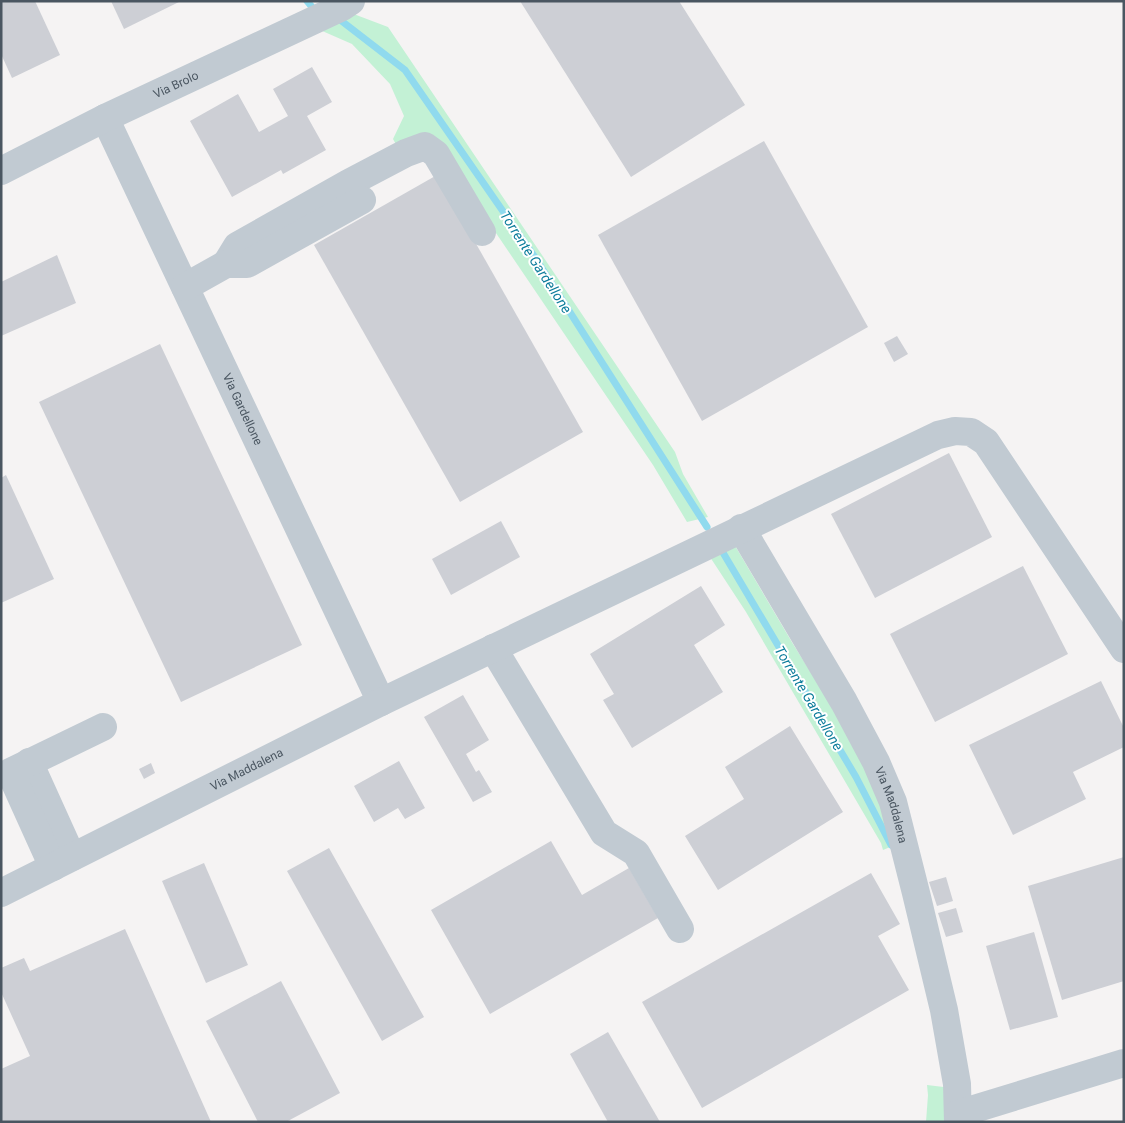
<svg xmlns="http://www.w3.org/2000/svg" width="1125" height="1123" font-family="Roboto,sans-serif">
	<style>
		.green { fill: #c3f1d5 }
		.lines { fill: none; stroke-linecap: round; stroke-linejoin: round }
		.stream { stroke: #90daee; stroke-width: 7 }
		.building { fill: #cdcfd5 }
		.minor { stroke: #c1cad2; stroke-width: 28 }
		.labels { text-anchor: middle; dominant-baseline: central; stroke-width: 4; stroke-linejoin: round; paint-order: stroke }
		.street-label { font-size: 12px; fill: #4a5661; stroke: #fff }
		.water-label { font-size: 14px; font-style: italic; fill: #0c7c9b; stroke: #fff }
	</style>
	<rect width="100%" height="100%" fill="#f5f3f3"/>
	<g class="green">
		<polygon points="351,13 388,27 675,452 683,474 708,517 687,522 653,465 429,134 399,150 393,139 404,116 390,84 352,44 320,30"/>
		<polygon points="734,544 793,644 865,759 895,845 883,850 881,843 746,612 710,557"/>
		<polygon points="927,1085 952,1088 953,1122 926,1122 928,1095"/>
	</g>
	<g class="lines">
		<g class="stream">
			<polyline points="307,1 312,7"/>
			<polyline points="339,19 405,70 534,256 707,527"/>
			<polyline points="722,551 856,777 891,845"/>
		</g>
	</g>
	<g class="building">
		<polygon points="1,1 35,1 60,55 12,78 1,54"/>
		<polygon points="111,1 181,1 124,29"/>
		<polygon points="520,1 679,1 745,105 631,177"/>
		<polygon points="312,67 332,102 307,116 326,150 283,174 281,170 232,197 190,121 238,94 259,132 288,116 273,89"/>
		<polygon points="764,141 868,327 702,421 598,235"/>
		<polygon points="437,175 583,432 460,502 314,245"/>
		<polygon points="57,255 76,303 1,336 1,282"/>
		<polygon points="897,336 908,354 894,362 884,343"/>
		<polygon points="160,344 302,645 181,702 39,402"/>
		<polygon points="949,453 992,537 875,598 831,514"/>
		<polygon points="6,475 54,579 1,603 1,478"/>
		<polygon points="501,521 520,557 451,595 432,559"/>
		<polygon points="1023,566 1068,654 935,722 890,634"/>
		<polygon points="701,586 725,625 694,645 723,692 632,748 603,700 614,694 590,654"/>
		<polygon points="1101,681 1124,728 1124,747 1073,772 1086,799 1013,835 969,745"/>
		<polygon points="463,695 489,740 466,754 476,772 479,770 492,792 473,802 424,717"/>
		<polygon points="790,726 843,812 718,890 685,836 744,799 725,767"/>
		<polygon points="399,761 425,808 405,819 398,808 374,822 354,786"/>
		<polygon points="151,763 155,773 144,779 139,769"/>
		<polygon points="551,841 582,895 629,868 658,918 490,1014 431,910"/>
		<polygon points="329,848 424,1017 382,1041 287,871"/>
		<polygon points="1124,857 1124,981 1062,1000 1028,886"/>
		<polygon points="204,863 248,965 206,983 162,881"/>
		<polygon points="871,873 900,924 878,936 909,990 702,1108 642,1002"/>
		<polygon points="946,877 953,901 937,906 929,882"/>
		<polygon points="956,908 963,932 946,937 938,913"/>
		<polygon points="125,929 211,1122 1,1122 1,1069 30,1056 1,992 1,968 24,958 30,971"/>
		<polygon points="1034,932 1058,1017 1010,1030 986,946"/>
		<polygon points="281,981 340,1093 286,1122 258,1122 206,1021"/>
		<polygon points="608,1032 660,1122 608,1122 570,1054"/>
	</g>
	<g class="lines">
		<g class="minor">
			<path id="s1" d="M105,118L381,702"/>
			<path id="s2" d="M1,171L105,118L342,7L351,1"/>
			<polyline points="226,264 237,246 347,184 406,153 425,146 436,154 482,232"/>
			<polyline points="185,287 226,264 247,264 362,200"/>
			<path id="s3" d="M741,528L844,702L876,762L893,802L916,893L944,1010L957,1084L958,1122"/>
			<polyline points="493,648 604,833 636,853 680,929"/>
			<polyline points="29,762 72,857"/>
			<polyline points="53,867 10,772 103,727"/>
			<path id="s4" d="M1,893L381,702L938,435L955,431L971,432L986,442L1124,649"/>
			<polyline points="958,1114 1124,1063"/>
		</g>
	</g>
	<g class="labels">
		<g class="street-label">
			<text stroke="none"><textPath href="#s2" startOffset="195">Via Brolo</textPath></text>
			<text stroke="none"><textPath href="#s1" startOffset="322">Via Gardellone</textPath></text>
			<text stroke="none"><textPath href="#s4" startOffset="275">Via Maddalena</textPath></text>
			<text stroke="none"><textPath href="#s3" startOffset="316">Via Maddalena</textPath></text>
		</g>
		<g class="water-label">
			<text transform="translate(536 262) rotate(57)">Torrente Gardellone</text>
			<text transform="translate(809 698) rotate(59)">Torrente Gardellone</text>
		</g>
	</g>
	<rect width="1125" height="1123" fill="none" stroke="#4a5661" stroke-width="5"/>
</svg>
